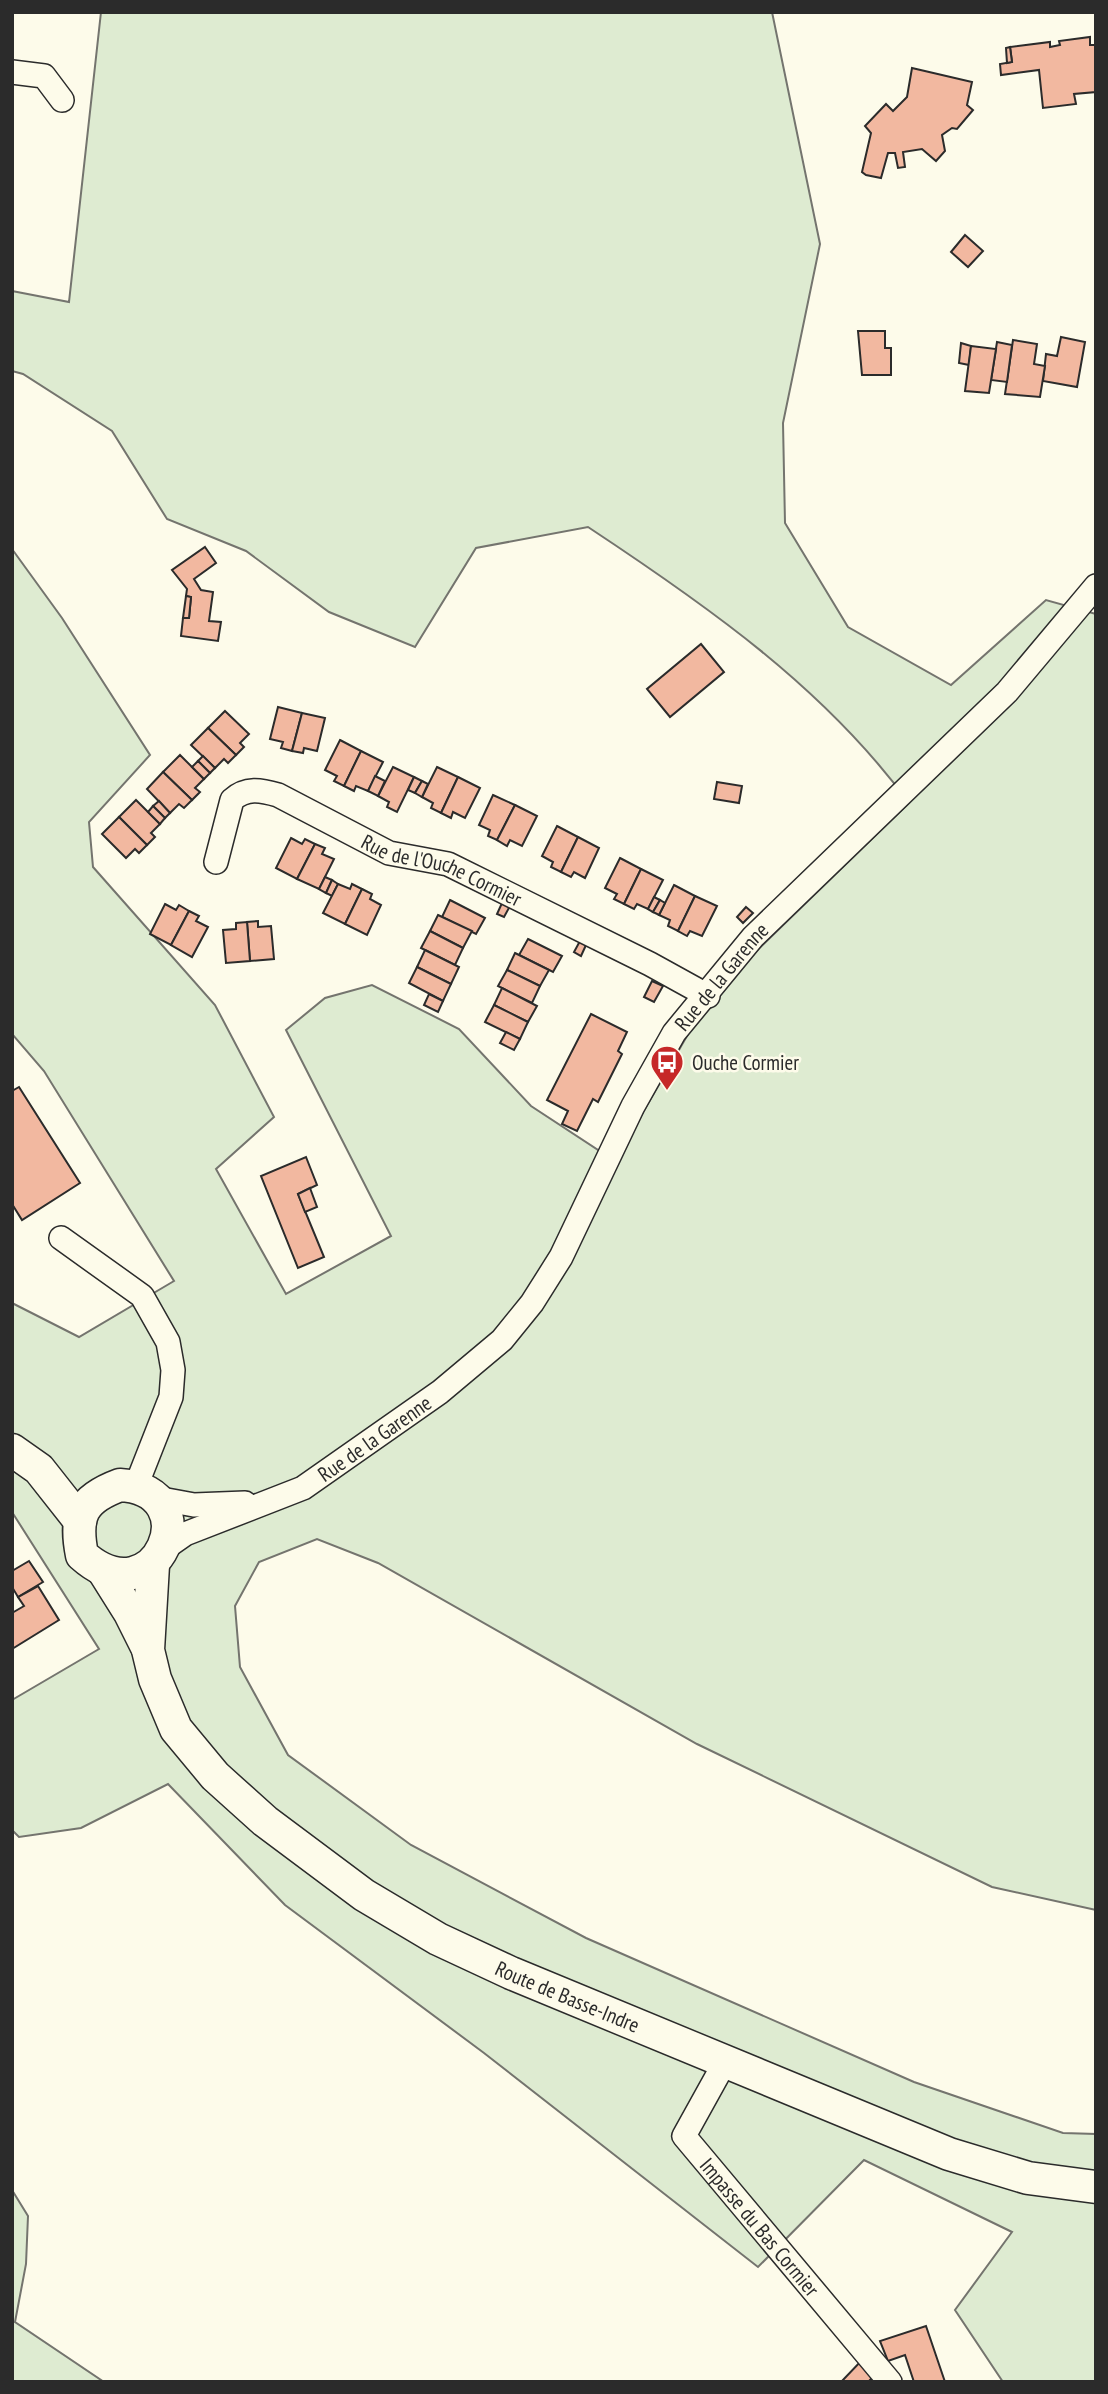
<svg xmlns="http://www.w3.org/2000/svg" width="1108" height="2394" font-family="'PT Sans Narrow',sans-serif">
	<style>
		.green { fill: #deebd1; stroke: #74746e; stroke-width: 2 }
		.building { fill: #f2b8a0; stroke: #2b2b2b; stroke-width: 2 }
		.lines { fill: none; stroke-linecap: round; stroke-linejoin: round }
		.street-casing { stroke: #2b2b2b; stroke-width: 26 }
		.secondary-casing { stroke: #2b2b2b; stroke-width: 35 }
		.street { stroke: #fdfbea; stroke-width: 23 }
		.secondary { stroke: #fdfbea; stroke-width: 32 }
		.labels { text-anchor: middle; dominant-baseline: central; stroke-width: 5; stroke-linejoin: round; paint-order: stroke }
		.street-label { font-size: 21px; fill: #2b2b2b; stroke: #fdfbea }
		.poi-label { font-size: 21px; fill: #2b2b2b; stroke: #fdfbea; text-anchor: start }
	</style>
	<rect width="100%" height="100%" fill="#fdfbea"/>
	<g class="green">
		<path d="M101,12H772L820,244L783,423L785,523L848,627L951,685L1046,600L1096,614V1910L992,1887L697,1744L378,1563L317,1539L259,1562L235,1606L240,1667L288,1755L411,1845L586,1938L914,2082L1063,2133L1096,2134V2382H1003L955,2310L1012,2232L864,2160L758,2267L484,2053L285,1905L168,1784L81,1828L19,1837L12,1830V1700L99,1649L12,1512V1303L79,1337L174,1281L44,1071L12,1034V549L62,618L150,755L89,822L93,867L215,1005L274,1117L216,1169L286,1294L391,1236L286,1030L325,998L372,985L459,1029L531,1106L615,1161L710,996L909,803C825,688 706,605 588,527L476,548L415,647L329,612L246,551L167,519L112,431L23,374L12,371V291L69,302Z"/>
		<polygon points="12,2190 28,2216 26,2264 15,2322 104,2382 12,2382"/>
	</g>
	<g class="building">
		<polygon points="1090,37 1090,45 1096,45 1096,92 1074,94 1076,104 1043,108 1039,70 1001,75 1000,64 1012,62 1010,47 1050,42 1050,47 1060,45 1059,41"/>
		<polygon points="1010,47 1012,62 1007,63 1006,48"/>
		<polygon points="912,68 972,82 967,105 973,110 957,129 952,128 942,135 945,151 936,161 922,149 903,152 905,167 898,168 895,153 888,153 881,178 866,175 862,172 871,133 865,126 886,104 893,111 907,97"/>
		<polygon points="965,235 983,251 968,267 951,252"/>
		<polygon points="858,331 885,331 885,348 891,348 891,375 862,375"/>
		<polygon points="1061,337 1085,342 1077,387 1043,381 1046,354 1057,356"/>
		<polygon points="1013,340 1037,344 1034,364 1045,366 1040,397 1005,394"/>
		<polygon points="997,342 1012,345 1007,382 991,380"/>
		<polygon points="961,343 971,346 969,365 959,363"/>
		<polygon points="971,346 996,349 989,393 965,391"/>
		<polygon points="205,547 216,563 194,579 201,590 213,592 209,621 221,622 218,641 181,636 183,618 189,618 191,597 186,596 187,589 172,570"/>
		<polygon points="186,596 191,597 189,618 183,618"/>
		<polygon points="701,644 724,672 670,717 647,689"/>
		<polygon points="278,707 302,713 292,751 281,748 283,742 270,739"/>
		<polygon points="225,711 249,734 240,743 244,747 236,755 208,728"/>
		<polygon points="302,713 325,718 317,751 304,748 303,753 292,751"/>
		<polygon points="208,728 236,755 228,763 224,759 215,768 191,745"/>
		<polygon points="340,740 361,751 344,786 334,781 337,776 325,770"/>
		<polygon points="361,751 383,762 368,791 356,786 354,791 344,786"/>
		<polygon points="180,755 204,779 195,788 200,792 192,800 163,772"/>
		<polygon points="203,756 215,768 210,773 198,761"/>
		<polygon points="198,761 210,773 204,779 192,767"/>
		<polygon points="393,767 414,777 397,812 387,807 389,802 378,796"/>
		<polygon points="437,767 458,777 441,813 431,808 433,803 422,797"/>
		<polygon points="163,772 192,800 184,808 179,804 170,813 147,789"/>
		<polygon points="375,776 385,781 378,796 368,791"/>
		<polygon points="414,777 422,781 415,793 408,790"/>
		<polygon points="458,777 480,788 465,818 453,812 451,818 441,813"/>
		<polygon points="422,781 428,784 422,797 415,793"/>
		<polygon points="717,782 742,786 739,803 714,799"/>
		<polygon points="493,795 515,805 497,840 488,836 490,830 479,825"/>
		<polygon points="136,800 160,824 151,833 155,837 147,845 119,817"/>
		<polygon points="159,801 170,813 165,818 153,806"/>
		<polygon points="515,805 537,816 522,846 510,840 507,846 497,840"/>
		<polygon points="153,806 165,818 160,824 148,812"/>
		<polygon points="119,817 147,845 139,853 135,849 126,858 102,834"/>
		<polygon points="557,826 578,837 561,872 551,867 553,862 542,856"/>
		<polygon points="578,837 599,848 585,878 574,872 571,877 561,872"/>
		<polygon points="291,838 302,844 305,839 315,844 297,879 276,868"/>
		<polygon points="315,844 325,848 322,854 334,859 319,889 297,879"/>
		<polygon points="620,858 641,869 624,904 614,899 617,894 605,888"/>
		<polygon points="641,869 663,880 648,909 637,904 634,909 624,904"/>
		<polygon points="325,877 332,880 326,893 319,889"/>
		<polygon points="332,880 338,884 332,896 326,893"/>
		<polygon points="338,884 350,889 352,884 362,889 345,924 323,913"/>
		<polygon points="674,885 695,896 678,931 668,926 670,920 659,915"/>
		<polygon points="362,889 372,894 370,899 381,905 367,935 345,924"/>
		<polygon points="695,896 717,906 702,936 690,931 687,936 678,931"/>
		<polygon points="654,897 660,900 653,912 648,909"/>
		<polygon points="450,900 485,918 476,934 442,917"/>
		<polygon points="660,900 665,903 659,915 653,912"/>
		<polygon points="502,903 510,906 504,917 497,914"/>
		<polygon points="165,904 176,910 179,905 189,911 171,945 150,934"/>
		<polygon points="746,907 753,913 743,923 737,917"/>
		<polygon points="189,911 199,916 196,921 208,927 192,957 171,945"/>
		<polygon points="438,915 472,931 463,948 430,931"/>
		<polygon points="258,921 258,927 271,926 274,959 250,961 247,922"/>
		<polygon points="247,922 250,961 226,963 223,930 236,929 236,923"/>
		<polygon points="430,931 463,948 455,965 421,948"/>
		<polygon points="528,939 562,956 553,972 519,955"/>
		<polygon points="580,941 586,945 581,956 574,952"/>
		<polygon points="425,950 459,967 451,984 417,967"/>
		<polygon points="515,953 549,970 540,986 507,970"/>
		<polygon points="417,967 451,984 443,1001 409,983"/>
		<polygon points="507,970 540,986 532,1003 498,986"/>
		<polygon points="652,981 663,986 654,1002 644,997"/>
		<polygon points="502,988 537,1006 528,1022 494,1005"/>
		<polygon points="429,994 443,1001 438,1012 424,1005"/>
		<polygon points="494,1005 528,1022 520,1039 485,1022"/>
		<polygon points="591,1014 627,1032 618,1051 622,1054 598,1102 593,1099 577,1131 562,1124 568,1111 547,1100"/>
		<polygon points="506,1032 520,1039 514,1050 500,1043"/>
		<polygon points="19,1087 80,1183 22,1220 12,1204 12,1091"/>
		<polygon points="306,1157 317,1185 298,1194 324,1257 298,1268 261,1176"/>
		<polygon points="310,1188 317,1207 305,1212 298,1194"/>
		<polygon points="29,1561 43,1582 18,1597 12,1587 12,1571"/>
		<polygon points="38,1586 59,1620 12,1649 12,1613 24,1606 18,1597"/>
		<polygon points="926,2326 945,2382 914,2382 905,2355 888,2361 880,2341"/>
		<polygon points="862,2360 874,2376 868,2382 841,2382"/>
	</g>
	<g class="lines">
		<defs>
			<g id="street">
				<polyline points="12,72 44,76 62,100"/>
				<path id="s1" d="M216,862L232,800C246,787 261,790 278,795L389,853L448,864L650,964L708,996"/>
				<polyline points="61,1238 142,1296 168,1342 173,1370 171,1397 136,1486"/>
				<polyline points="156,1498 194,1505 245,1503"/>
				<path id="s2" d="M165,1548L185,1534L303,1488L440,1392L502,1340L532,1303L561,1257L633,1106L674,1033L753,937L1007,692L1096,586"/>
				<path id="s3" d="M725,2062L684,2136L890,2382"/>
			</g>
			<g id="secondary">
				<polyline points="12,1450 39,1469 80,1521"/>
				<path d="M120,1485C211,1490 157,1622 82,1555C74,1515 82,1499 120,1485Z"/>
				<path id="s4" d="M153,1565L148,1650L155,1679L176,1729L215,1776L265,1821L364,1895L438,1939L511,1973L949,2154L1028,2178L1096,2187"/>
				<polyline points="103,1570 130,1613 146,1645"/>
			</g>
		</defs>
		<use href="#street" class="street-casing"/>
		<use href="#secondary" class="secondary-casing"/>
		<use href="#street" class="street"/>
		<use href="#secondary" class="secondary"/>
	</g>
	<defs>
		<symbol id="bus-pin" viewBox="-11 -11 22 30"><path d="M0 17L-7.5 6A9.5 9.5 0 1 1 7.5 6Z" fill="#c62828" stroke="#fdfbea"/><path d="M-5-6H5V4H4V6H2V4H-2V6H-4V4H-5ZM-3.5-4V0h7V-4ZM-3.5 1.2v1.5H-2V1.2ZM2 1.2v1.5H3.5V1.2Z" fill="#fff"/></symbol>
	</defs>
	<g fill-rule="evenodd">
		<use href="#bus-pin" x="648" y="1043" width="38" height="52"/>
	</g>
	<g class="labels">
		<g class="street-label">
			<text stroke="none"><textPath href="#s1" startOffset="294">Rue de l'Ouche Cormier</textPath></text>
			<text stroke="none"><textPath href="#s2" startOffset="826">Rue de la Garenne</textPath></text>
			<text stroke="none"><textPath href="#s2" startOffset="238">Rue de la Garenne</textPath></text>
			<text stroke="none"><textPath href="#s4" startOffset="649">Route de Basse-Indre</textPath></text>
			<text stroke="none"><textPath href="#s3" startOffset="203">Impasse du Bas Cormier</textPath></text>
		</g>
		<g class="poi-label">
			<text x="692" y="1062">Ouche Cormier</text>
		</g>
	</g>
	<rect width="1108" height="2394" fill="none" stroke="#2b2b2b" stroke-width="28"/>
</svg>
